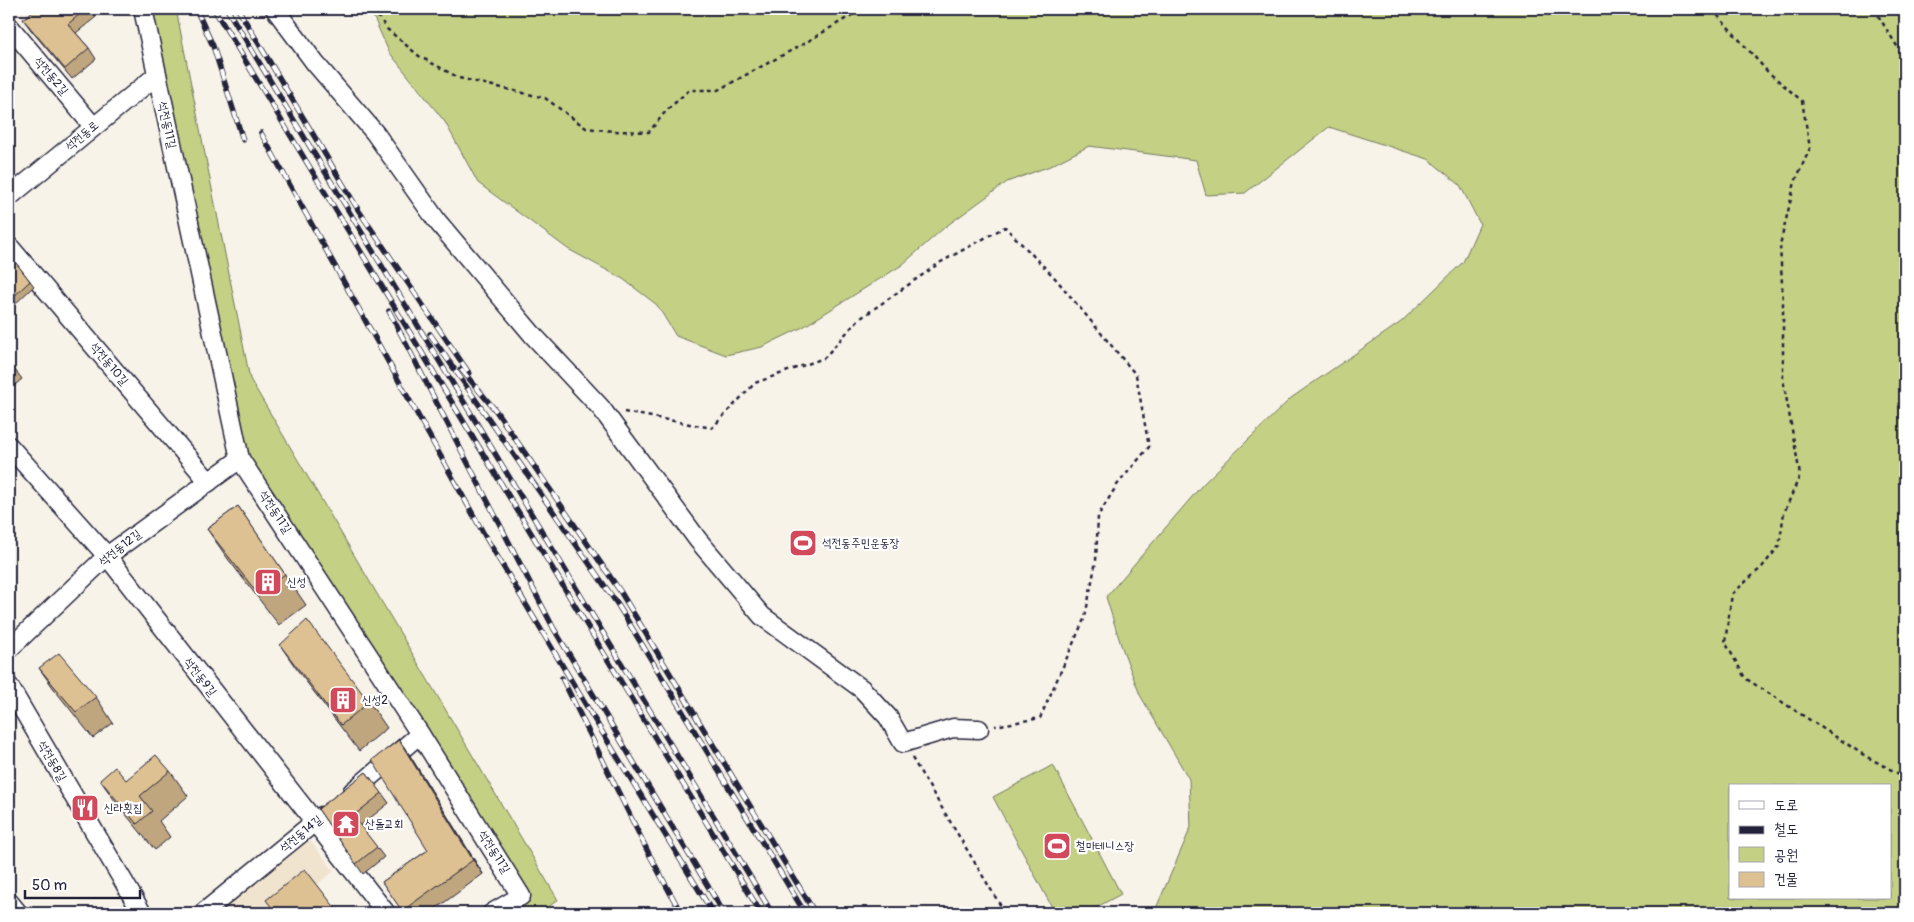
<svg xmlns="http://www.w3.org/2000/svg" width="1914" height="922" font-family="Pangolin,'Poor Story',sans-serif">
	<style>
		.built { fill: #f0e4cf }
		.green { fill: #c4d084; stroke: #737960; fill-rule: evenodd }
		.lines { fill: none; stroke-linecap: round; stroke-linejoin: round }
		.minor-casing { stroke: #22223b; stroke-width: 21 }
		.path { stroke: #22223b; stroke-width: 2.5; stroke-dasharray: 4 4; stroke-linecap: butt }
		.minor { stroke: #fff; stroke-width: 18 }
		.rail-casing { stroke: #22223b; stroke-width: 5.5 }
		.rail { stroke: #fff; stroke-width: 4; stroke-dasharray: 11; stroke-linecap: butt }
		.wall { fill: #bfa67e; stroke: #22223b }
		.shaded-wall { fill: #9b8766; stroke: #22223b }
		.building { fill: #dec192; stroke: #22223b }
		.labels { text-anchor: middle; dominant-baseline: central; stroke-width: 4.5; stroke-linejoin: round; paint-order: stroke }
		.street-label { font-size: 12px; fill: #22223b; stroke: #fff }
		.poi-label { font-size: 12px; fill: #22223b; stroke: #fff; text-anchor: start }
	</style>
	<rect width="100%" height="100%" fill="#f8f3e9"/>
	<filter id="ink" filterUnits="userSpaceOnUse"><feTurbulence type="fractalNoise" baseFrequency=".02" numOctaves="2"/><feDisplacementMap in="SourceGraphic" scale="10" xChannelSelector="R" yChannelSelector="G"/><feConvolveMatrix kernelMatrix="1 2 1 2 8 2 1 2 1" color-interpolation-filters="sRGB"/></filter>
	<g filter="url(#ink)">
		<polygon class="built" points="308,838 334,871 282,913 216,913"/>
		<g class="green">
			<polygon points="146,9 176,9 250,379 558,900 540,913 507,913 522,890 236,437"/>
			<path d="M370,9H1905V913H1154L1191,827L1189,779L1140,695L1121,645L1106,597L1203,484L1291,398L1401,322L1463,262L1480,224L1460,185L1428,159L1329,127L1245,193L1206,195L1196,160L1089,146L1050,166L1007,182L945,227L902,265L803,327L762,347L726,355L676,336L657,305L623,279L568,249L478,183L445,122L389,52ZM1730,786H1890V898H1730Z"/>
			<polygon points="1053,765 1121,894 1086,913 1055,913 993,797"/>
		</g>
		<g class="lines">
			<defs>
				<g id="minor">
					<polyline points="143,9 240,459 420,734 521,896 492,913"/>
					<polyline points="275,9 315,63 375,133 437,221 532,334 601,408 698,540 762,616 862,689 888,717 903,743 953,728 979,729"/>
					<polyline points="9,26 93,126"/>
					<polyline points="9,197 157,75"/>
					<polyline points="9,246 209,482"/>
					<polyline points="9,446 107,556 386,913"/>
					<polyline points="9,649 107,556 240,459"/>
					<polyline points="9,686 142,913"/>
					<polyline points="352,792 420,734"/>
					<polyline points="9,902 18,913"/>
					<polyline points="203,913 322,816"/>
				</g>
			</defs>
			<use href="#minor" class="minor-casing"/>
			<g class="path">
				<polyline points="373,9 387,29 419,56 459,78 545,98 586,128 614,131 649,132 666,111 689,90 718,90 805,43 862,9"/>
				<polyline points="1712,9 1767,71 1802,101 1810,148 1795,182 1780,245 1783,303 1783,379 1800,475 1784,513 1779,546 1762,567 1732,594 1725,642 1745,678 1867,757 1905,777"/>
				<polyline points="1874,9 1905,59"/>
				<polyline points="624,412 712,428 755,383 824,358 858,320 941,262 1005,227 1055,278 1136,375 1149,447 1117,485 1098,516 1096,561 1085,617 1040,718 995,726"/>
				<polyline points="912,758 1005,913"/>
			</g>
			<use href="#minor" class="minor"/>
			<defs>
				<g id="rail">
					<polyline points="196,9 213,46 243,140"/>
					<polyline points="214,9 761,913"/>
					<polyline points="227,9 772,913"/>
					<polyline points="238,9 359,211 469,373"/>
					<polyline points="261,133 485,536 596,722 713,913"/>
					<polyline points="389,311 554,629 724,913"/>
					<polyline points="430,334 618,605 805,913"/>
					<polyline points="461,369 496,411 620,591 815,913"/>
					<polyline points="562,678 648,852 681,913"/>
				</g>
			</defs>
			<use href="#rail" class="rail-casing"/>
			<use href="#rail" class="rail"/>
		</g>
		<g class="wall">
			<polygon points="36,9 90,9 96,17 76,33 89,48 96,59 72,79 31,30 23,19"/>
			<polygon points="16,263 34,286 13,306 9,300"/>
			<polygon points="9,362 22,379 9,390"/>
			<polygon points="238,506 306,605 279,625 228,559 207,529"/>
			<polygon points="280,645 369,702 387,728 359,751 298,671"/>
			<polygon points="39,668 96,697 113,723 93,738 57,693"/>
			<polygon points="399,740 409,754 483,874 430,913 404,913 382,882 428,850"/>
			<polygon points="170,771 188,796 159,821 170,837 155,850 118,805 100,780 126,780"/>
			<polygon points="366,772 389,803 360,826 384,857 363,874 318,809"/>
		</g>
		<polygon class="shaded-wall" points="399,740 409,754 483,874 473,860"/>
		<g class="building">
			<polygon points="36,9 86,9 68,24 89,48 65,69 23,19"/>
			<polygon points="16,263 30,281 9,301 9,269"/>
			<polygon points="9,362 15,368 9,373"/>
			<polygon points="238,506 285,574 258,594 207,529"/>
			<polygon points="307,620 369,702 341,725 280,645"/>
			<polygon points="59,653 96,697 76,712 39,668"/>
			<polygon points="399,740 473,860 402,911 382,882 428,850 372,760"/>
			<polygon points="156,755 170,771 140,796 152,811 137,824 100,780 115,767 126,780"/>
			<polygon points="366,772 382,793 353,816 377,847 356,864 318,809"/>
			<polygon points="305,869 339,913 276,913 266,900"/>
		</g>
	</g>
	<defs>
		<symbol id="stadium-square" viewBox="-11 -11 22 22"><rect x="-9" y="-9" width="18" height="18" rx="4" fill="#d1495b" stroke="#fff"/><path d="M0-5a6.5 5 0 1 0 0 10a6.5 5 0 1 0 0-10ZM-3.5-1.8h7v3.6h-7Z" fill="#fff"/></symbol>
		<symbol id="building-square" viewBox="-11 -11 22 22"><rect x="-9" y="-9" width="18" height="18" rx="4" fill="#d1495b" stroke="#fff"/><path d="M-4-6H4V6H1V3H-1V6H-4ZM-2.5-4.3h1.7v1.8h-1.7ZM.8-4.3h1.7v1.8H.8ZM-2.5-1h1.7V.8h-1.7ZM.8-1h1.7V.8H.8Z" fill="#fff"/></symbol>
		<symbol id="restaurant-square" viewBox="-11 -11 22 22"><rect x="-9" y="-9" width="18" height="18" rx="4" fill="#d1495b" stroke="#fff"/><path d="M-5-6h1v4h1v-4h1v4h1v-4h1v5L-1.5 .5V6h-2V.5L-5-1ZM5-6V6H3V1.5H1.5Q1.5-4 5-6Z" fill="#fff"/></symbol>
		<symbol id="temple-square" viewBox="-11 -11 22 22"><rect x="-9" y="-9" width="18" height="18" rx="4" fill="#d1495b" stroke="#fff"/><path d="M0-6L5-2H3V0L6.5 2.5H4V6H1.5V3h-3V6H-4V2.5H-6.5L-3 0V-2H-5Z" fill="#fff"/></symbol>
	</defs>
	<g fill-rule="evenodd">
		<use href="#stadium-square" x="787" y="527" width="32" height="32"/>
		<use href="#building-square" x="252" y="566" width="32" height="32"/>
		<use href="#building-square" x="327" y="684" width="32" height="32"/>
		<use href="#restaurant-square" x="69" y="792" width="32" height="32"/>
		<use href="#temple-square" x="330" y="808" width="32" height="32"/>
		<use href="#stadium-square" x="1041" y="830" width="32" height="32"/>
	</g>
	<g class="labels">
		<g class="street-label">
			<text transform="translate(51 76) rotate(50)">석전동2길</text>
			<text transform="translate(167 125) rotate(78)">석전동11길</text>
			<text transform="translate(82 136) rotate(-40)">석전동로</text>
			<text transform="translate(109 364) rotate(50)">석전동10길</text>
			<text transform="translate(275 512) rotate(57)">석전동11길</text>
			<text transform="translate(120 548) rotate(-38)">석전동12길</text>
			<text transform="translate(200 677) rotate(52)">석전동9길</text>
			<text transform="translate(52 761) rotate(60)">석전동8길</text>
			<text transform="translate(301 834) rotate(-39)">석전동14길</text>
			<text transform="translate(494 852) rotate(58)">석전동11길</text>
		</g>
		<g class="poi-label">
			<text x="822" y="543">석전동주민운동장</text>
			<text x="287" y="582">신성</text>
			<text x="362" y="700">신성2</text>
			<text x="104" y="808">신라횟집</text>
			<text x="365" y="824">산돌교회</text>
			<text x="1076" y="846">철마테니스장</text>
		</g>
	</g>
	<rect width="1914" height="922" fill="none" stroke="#fff" stroke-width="30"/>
	<rect x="15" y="15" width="1884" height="892" fill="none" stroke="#22223b" stroke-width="2" filter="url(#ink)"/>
	<rect x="1729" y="784" width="162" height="115" fill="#ffffff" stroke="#a7a7b1"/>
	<rect x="1739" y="801" width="25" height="8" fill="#ffffff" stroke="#a7a7b1"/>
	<text x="1774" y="810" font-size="15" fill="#22223b">도로</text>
	<rect x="1739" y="826" width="25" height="8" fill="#22223b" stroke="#a7a7b1"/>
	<text x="1774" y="834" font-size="15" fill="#22223b">철도</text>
	<rect x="1739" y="847" width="25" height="15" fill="#c4d084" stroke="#a7a7b1"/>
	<text x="1774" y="860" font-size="15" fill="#22223b">공원</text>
	<rect x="1739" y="872" width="25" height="15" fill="#dec192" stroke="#a7a7b1"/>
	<text x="1774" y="884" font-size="15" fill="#22223b">건물</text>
	<path d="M25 890v8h115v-8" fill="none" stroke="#22223b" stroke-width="2.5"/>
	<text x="32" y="890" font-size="15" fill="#22223b" stroke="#ffffff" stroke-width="4" paint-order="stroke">50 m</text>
</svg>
